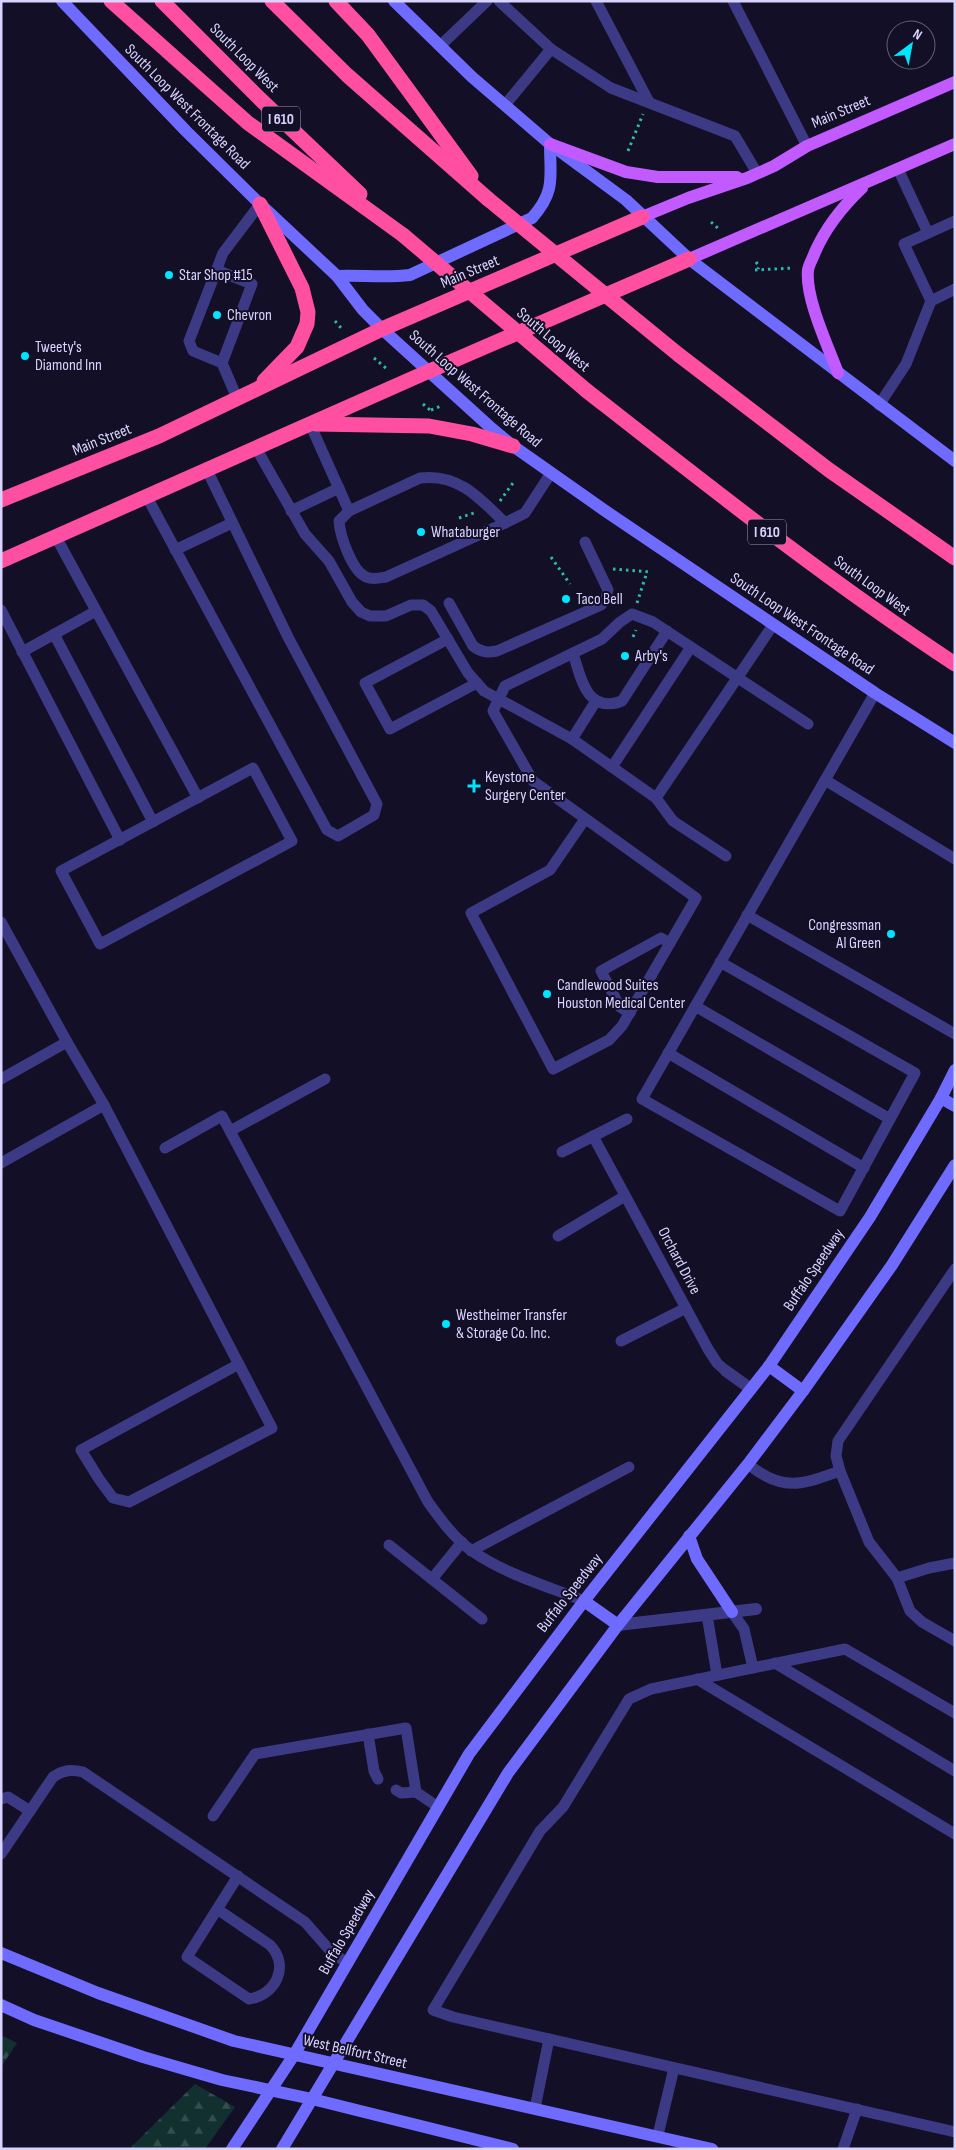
<svg xmlns="http://www.w3.org/2000/svg" width="956" height="2150" font-family="'Sofia Sans Condensed',sans-serif">
	<style>
		.forest { fill: url(#forest-firs) }
		.lines { fill: none; stroke-linecap: round; stroke-linejoin: round }
		.path { stroke: #2fb8b0; stroke-width: 3; stroke-dasharray: 2.5 4; stroke-linecap: butt }
		.lane { stroke: #3d3a85; stroke-width: 11 }
		.street { stroke: #3d3a85; stroke-width: 12 }
		.secondary { stroke: #6f6bff; stroke-width: 12 }
		.primary { stroke: #c25bff; stroke-width: 12 }
		.highway { stroke: #ff4fa3; stroke-width: 15 }
		.highway-bridge { stroke: #ff4fa3; stroke-width: 15 }
		.poi-dot { fill: #00e5ff; stroke: #130f26; stroke-width: 2 }
		.labels { text-anchor: middle; dominant-baseline: central; stroke-width: 4; stroke-linejoin: round; paint-order: stroke }
		.shield { fill: #130f26; stroke: #9e99be; stroke-width: 1 }
		.shield-label { font-size: 15px; font-weight: bold; fill: #d9d4ff }
		.street-label { font-size: 16px; fill: #d9d4ff; stroke: #130f26 }
		.poi-label { font-size: 16px; fill: #d9d4ff; stroke: #130f26; text-anchor: start }
	</style>
	<defs>
		<pattern id="forest-firs" width="22" height="20" patternUnits="userSpaceOnUse" patternTransform="scale(1.25)"><rect width="22" height="20" fill="#12302f"/><path d="M5 1l3.5 6h-7zM16 11l3.5 6h-7z" fill="#344d4e"/></pattern>
	</defs>
	<rect width="100%" height="100%" fill="#130f26"/>
	<g class="forest">
		<polygon points="1,2035 17,2043 1,2067"/>
		<polygon points="195,2084 235,2107 205,2149 129,2149"/>
	</g>
	<g class="lines">
		<g class="path">
			<polyline points="628,151 643,114"/>
			<polyline points="711,222 720,230"/>
			<polyline points="756,262 759,266 758,269"/>
			<polyline points="755,270 794,268"/>
			<polyline points="335,321 342,329"/>
			<polyline points="374,358 387,369"/>
			<polyline points="423,404 430,410"/>
			<polyline points="431,410 441,406"/>
			<polyline points="500,501 513,483"/>
			<polyline points="459,518 474,513"/>
			<polyline points="551,557 570,584"/>
			<polyline points="613,569 650,572"/>
			<polyline points="637,603 647,572"/>
			<polyline points="633,637 636,630"/>
		</g>
		<g class="lane">
			<polyline points="499,1 551,49 611,88 735,136 757,173"/>
			<polyline points="596,1 649,102"/>
			<polyline points="733,1 807,146"/>
			<polyline points="440,46 487,1"/>
			<polyline points="505,105 551,49"/>
			<polyline points="898,169 928,233"/>
			<polyline points="216,270 252,284 222,363 193,351 189,341 223,253 260,204"/>
			<polyline points="931,301 904,244 955,221"/>
			<polyline points="222,363 237,398"/>
			<polyline points="879,405 906,364 931,301 955,289"/>
			<path d="M310,424L349,511L420,478C458,473 480,498 505,523L525,513L551,473"/>
			<polyline points="256,448 305,534 329,561 352,602 361,612 370,616 386,616 411,605 423,605 431,611 468,673 484,691 572,739 656,798 673,821 726,856"/>
			<polyline points="147,497 327,830 338,836 374,815 377,804 288,637 207,470"/>
			<polyline points="291,511 339,488"/>
			<path d="M349,511L339,521C340,536 352,571 366,577C373,580 380,578 386,577L505,523"/>
			<polyline points="56,537 198,798"/>
			<polyline points="175,550 232,523"/>
			<path d="M449,603L473,646C481,652 487,653 497,651L601,605L606,598L608,590L585,542"/>
			<polyline points="1,610 120,840"/>
			<polyline points="54,634 153,822"/>
			<polyline points="448,639 365,683 390,729 477,683"/>
			<polyline points="22,652 96,611"/>
			<path d="M573,653C581,679 587,714 622,701L667,631"/>
			<polyline points="572,739 596,701"/>
			<polyline points="612,767 691,647"/>
			<polygon points="253,768 292,841 100,944 61,871"/>
			<polyline points="825,780 955,859"/>
			<polyline points="656,798 773,625"/>
			<polyline points="585,819 550,870 471,913 553,1069 609,1040 622,1026 696,898 533,781 493,711 505,686 602,639 620,622 632,614 653,622 808,724"/>
			<polyline points="747,915 955,1034"/>
			<polyline points="1,922 67,1042 1,1079"/>
			<path d="M720,962L915,1073L840,1211L642,1099C719,964 797,829 875,693"/>
			<polyline points="695,1006 890,1119"/>
			<polyline points="630,1013 620,1007 601,971 661,938 670,943"/>
			<polyline points="668,1053 864,1168"/>
			<polyline points="104,1105 272,1428 129,1502 113,1498 99,1479 81,1450 239,1364"/>
			<polyline points="230,1131 325,1079"/>
			<polyline points="593,1136 708,1349 717,1363 726,1371"/>
			<path d="M165,1148L222,1116L428,1502C441,1520 454,1538 472,1551C505,1574 547,1586 584,1601"/>
			<polyline points="562,1152 627,1119"/>
			<polyline points="1,1163 104,1105 67,1042"/>
			<polyline points="558,1236 625,1196"/>
			<polyline points="955,1269 838,1441 836,1456 840,1471 869,1542 897,1578 910,1611 922,1622 955,1641"/>
			<polyline points="621,1341 686,1308"/>
			<path d="M748,1464C782,1492 801,1485 840,1471"/>
			<polyline points="389,1545 482,1619"/>
			<polyline points="471,1551 629,1467"/>
			<polyline points="897,1578 929,1568 955,1563"/>
			<polyline points="432,1579 462,1542"/>
			<polyline points="732,1612 744,1629 753,1668"/>
			<polyline points="707,1615 717,1675"/>
			<polyline points="775,1663 955,1771"/>
			<polyline points="697,1679 955,1834"/>
			<polyline points="955,1713 845,1649 651,1689 629,1699 563,1807 540,1831 433,2010 453,2017 955,2132"/>
			<polyline points="368,1734 374,1771 378,1779"/>
			<polyline points="396,1790 401,1793 416,1792 438,1807"/>
			<polyline points="1,1799 8,1797 30,1811"/>
			<polyline points="213,1816 255,1754 406,1728 416,1792"/>
			<path d="M1,1854L53,1777C64,1770 71,1769 83,1772L305,1922L333,1954L348,1963"/>
			<path d="M217,1909L270,1945C290,1966 276,1995 249,1999L187,1957L238,1876"/>
			<polyline points="535,2108 549,2039"/>
			<polyline points="658,2135 674,2068"/>
			<polyline points="843,2149 857,2109"/>
		</g>
		<g class="street">
			<polyline points="726,1371 751,1389"/>
			<polyline points="618,1625 756,1609"/>
		</g>
		<g class="secondary">
			<polyline points="62,1 186,131 260,204 337,276 363,310 382,329 489,426 513,446 604,510 875,693 955,743"/>
			<polyline points="394,1 472,77 550,144 626,200 689,259 955,461"/>
			<path d="M337,276C362,275 386,278 410,275L532,218C556,191 550,177 550,144"/>
			<polyline points="941,1098 955,1106"/>
			<polyline points="769,1366 803,1391"/>
			<polyline points="689,1536 697,1559 732,1612"/>
			<polyline points="584,1601 618,1625"/>
			<polyline points="1,1953 98,1993 234,2041 712,2149"/>
			<polyline points="1,2005 34,2020 143,2057 222,2080 312,2099 513,2149"/>
			<polyline points="232,2149 294,2055 469,1754 584,1601 769,1366 870,1217 941,1098 955,1070"/>
			<polyline points="282,2149 508,1773 618,1625 748,1464 803,1391 892,1265 955,1165"/>
		</g>
		<g class="primary">
			<polyline points="550,144 626,172 658,177 737,177"/>
			<polyline points="642,217 688,198 747,178 774,166 807,146 955,82"/>
			<polyline points="689,259 955,144"/>
			<path d="M838,373C828,346 805,298 808,270C809,264 813,258 815,252C826,227 842,207 862,188"/>
		</g>
		<g class="highway">
			<polyline points="111,1 248,123 403,235"/>
			<polyline points="162,1 260,99 360,194"/>
			<polyline points="272,1 347,75 488,199"/>
			<polyline points="336,1 368,35 471,176"/>
			<polyline points="260,204 302,288 308,312 307,324 297,347 264,381"/>
			<polyline points="679,355 829,470 955,558"/>
			<path d="M587,391C707,485 827,580 955,664"/>
			<polyline points="316,424 429,426 472,434 513,446"/>
			<polyline points="1,500 159,436 382,329 642,217"/>
			<polyline points="1,561 427,372 689,259"/>
		</g>
		<g class="highway-bridge">
			<polyline points="488,199 679,355"/>
			<polyline points="403,235 587,391"/>
		</g>
	</g>
	<g class="poi-dot">
		<circle cx="169" cy="275" r="5"/>
		<circle cx="217" cy="315" r="5"/>
		<circle cx="25" cy="356" r="5"/>
		<circle cx="421" cy="532" r="5"/>
		<circle cx="566" cy="599" r="5"/>
		<circle cx="625" cy="656" r="5"/>
		<path d="M471.5 778.5h5v5h5v5h-5v5h-5v-5h-5v-5h5z"/>
		<circle cx="891" cy="934" r="5"/>
		<circle cx="547" cy="994" r="5"/>
		<circle cx="446" cy="1324" r="5"/>
	</g>
	<g class="labels">
		<g class="shield">
			<rect x="262" y="106.5" width="38" height="25" rx="4"/>
			<rect x="748" y="519.5" width="38" height="25" rx="4"/>
		</g>
		<g class="shield-label">
			<text x="281" y="119">I 610</text>
			<text x="767" y="532">I 610</text>
		</g>
		<g class="street-label">
			<text transform="translate(244 58) rotate(45)">South Loop West</text>
			<text transform="translate(187 107) rotate(45)">South Loop West Frontage Road</text>
			<text transform="translate(841 112) rotate(-23)">Main Street</text>
			<text transform="translate(470 272) rotate(-23)">Main Street</text>
			<text transform="translate(553 340) rotate(40)">South Loop West</text>
			<text transform="translate(475 389) rotate(41)">South Loop West Frontage Road</text>
			<text transform="translate(102 440) rotate(-22)">Main Street</text>
			<text transform="translate(872 586) rotate(36)">South Loop West</text>
			<text transform="translate(802 624) rotate(34)">South Loop West Frontage Road</text>
			<text transform="translate(679 1261) rotate(62)">Orchard Drive</text>
			<text transform="translate(814 1270) rotate(-56)">Buffalo Speedway</text>
			<text transform="translate(570 1593) rotate(-52)">Buffalo Speedway</text>
			<text transform="translate(347 1932) rotate(-60)">Buffalo Speedway</text>
			<text transform="translate(355 2052) rotate(13)">West Bellfort Street</text>
		</g>
		<g class="poi-label">
			<text x="179" y="275">Star Shop #15</text>
			<text x="227" y="315">Chevron</text>
			<text x="35" y="347">Tweety's<tspan x="35" dy="18">Diamond Inn</tspan></text>
			<text x="431" y="532">Whataburger</text>
			<text x="576" y="599">Taco Bell</text>
			<text x="635" y="656">Arby's</text>
			<text x="485" y="777">Keystone<tspan x="485" dy="18">Surgery Center</tspan></text>
			<text x="881" y="925" text-anchor="end">Congressman<tspan x="881" dy="18">Al Green</tspan></text>
			<text x="557" y="985">Candlewood Suites<tspan x="557" dy="18">Houston Medical Center</tspan></text>
			<text x="456" y="1315">Westheimer Transfer<tspan x="456" dy="18">&amp; Storage Co. Inc.</tspan></text>
		</g>
	</g>
	<rect width="956" height="2150" fill="none" stroke="#d9d4ff" stroke-width="5"/>
	<g transform="translate(911 45) rotate(32)"><circle r="24" fill="#130f26" stroke="#625e7d"/>
	<path d="M0-4L9 19L0 12L-9 19Z" fill="#00e5ff"/>
	<text y="-8" font-size="14" font-weight="bold" text-anchor="middle" fill="#d9d4ff">N</text>
	</g>
</svg>
